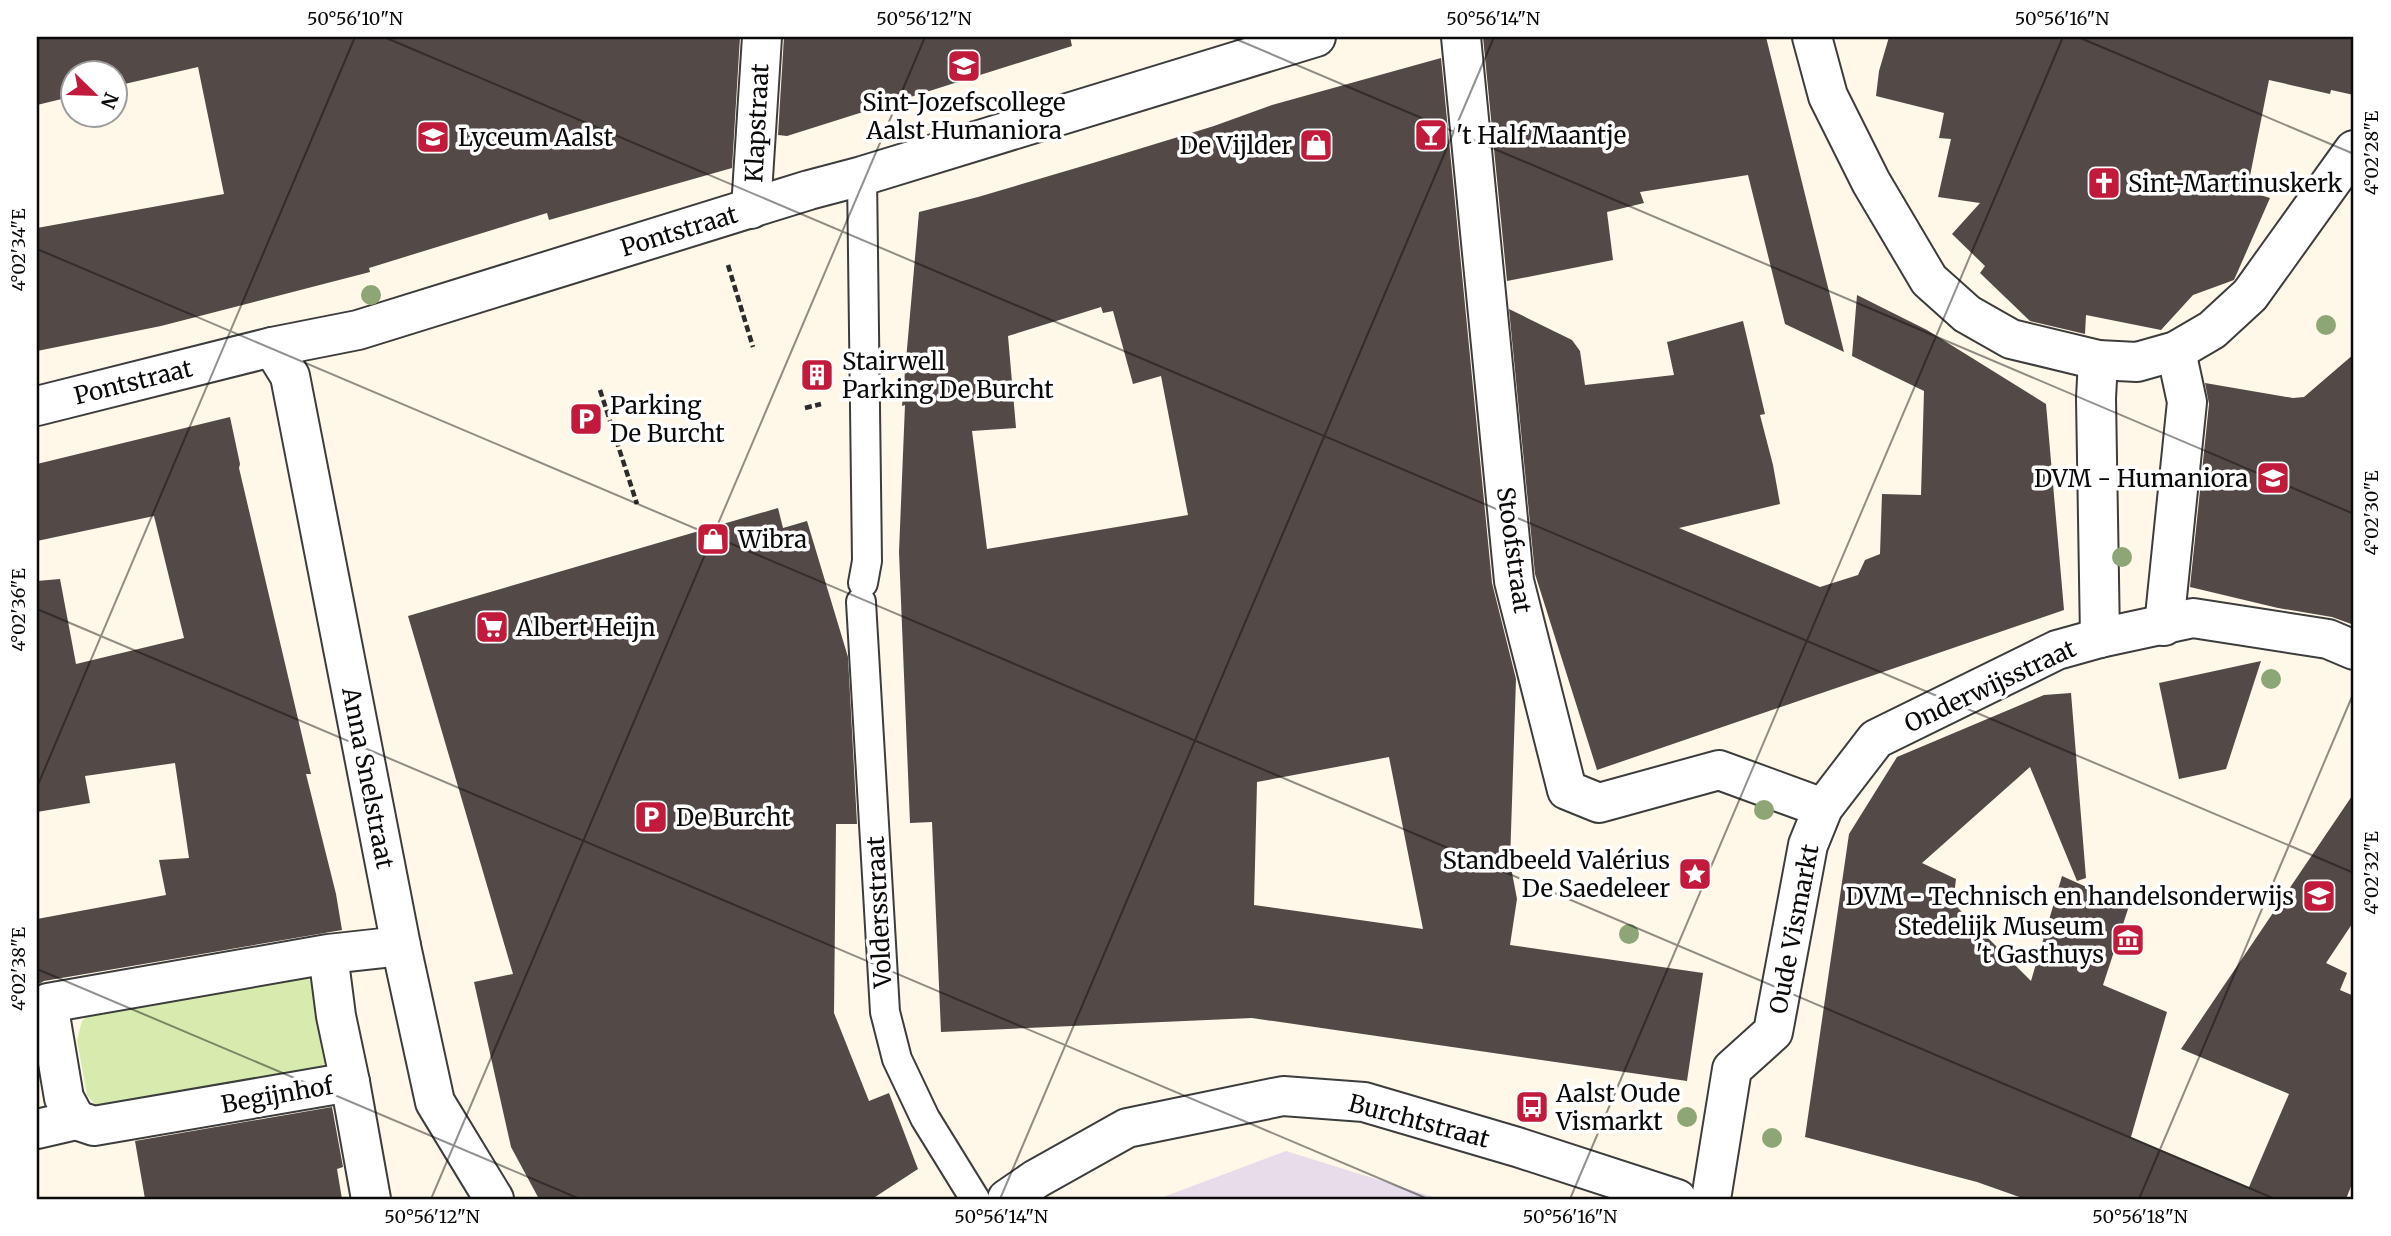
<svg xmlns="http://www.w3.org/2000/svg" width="2391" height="1236" font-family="Merriweather,serif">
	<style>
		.industrial { fill: #e7dcea }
		.green { fill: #d7ebae }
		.building { fill: #534946; fill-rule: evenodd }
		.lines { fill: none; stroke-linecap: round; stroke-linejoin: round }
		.service-casing { stroke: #3d3d3d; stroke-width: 32 }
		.pedestrian-casing { stroke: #3d3d3d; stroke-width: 42 }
		.minor-casing { stroke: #3d3d3d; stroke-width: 42 }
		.tertiary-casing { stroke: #3d3d3d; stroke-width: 42 }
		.path { stroke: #2c2c2c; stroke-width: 4.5; stroke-dasharray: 7 3.5; stroke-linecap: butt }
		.service { stroke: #fff; stroke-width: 28 }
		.pedestrian { stroke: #fff; stroke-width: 38 }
		.minor { stroke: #fff; stroke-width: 38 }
		.tertiary { stroke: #fff; stroke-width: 38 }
		.tree { fill: #8ea675 }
		.ticks { fill: none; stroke: #0a0a0a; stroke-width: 2; stroke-opacity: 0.45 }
		.labels { text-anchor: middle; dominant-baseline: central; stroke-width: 7; stroke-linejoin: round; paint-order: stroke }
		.poi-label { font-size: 24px; fill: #0a0a0a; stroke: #fff; text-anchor: start }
		.street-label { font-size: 24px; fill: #0a0a0a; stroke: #fff }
		.neatline { fill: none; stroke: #0a0a0a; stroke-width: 2.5 }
		.ticks-label { font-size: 18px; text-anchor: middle; fill: #0a0a0a }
	</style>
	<rect width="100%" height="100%" fill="#fff7e7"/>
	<polygon class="industrial" points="1286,1151 1440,1199 1158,1199"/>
	<polygon class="green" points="305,977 318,986 331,1052 326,1062 315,1072 97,1107 87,1095 77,1040 82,1021 94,1010"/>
	<g class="building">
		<polygon points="37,37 740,37 732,168 549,220 547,213 369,268 370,272 161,326 37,351 37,228 224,194 198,67 116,86 116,74 74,74 74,96 37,105"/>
		<polygon points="784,37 1070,37 1072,46 787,136 778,135"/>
		<polygon points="1483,37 1766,37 1844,352 1785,324 1748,175 1640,192 1644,203 1607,212 1613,260 1507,281"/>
		<polygon points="1889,37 2354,37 2354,95 2331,90 2330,94 2269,80 2247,191 2270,198 2234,280 2193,295 2161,330 2086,315 2085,334 2030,321 1980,273 1985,266 1952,234 1980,203 1938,197 1951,139 1939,138 1944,113 1876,96 1879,71"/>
		<path d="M1441,58L1492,583L1516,679L1510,862L1517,899L1510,945L1703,973L1687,1081L1252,1018L941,1032L932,822L910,823L899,552L905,405L902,406L919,212L978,197L1093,163L1214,126L1272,105ZM1101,307L1103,313L1113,311L1133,384L1161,376L1188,515L987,549L972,431L1016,428L1008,336ZM1389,757L1423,929L1254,905L1257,782Z"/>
		<polygon points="1857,295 1927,330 2046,404 2064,610 1597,770 1535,574 1509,309 1572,340 1580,351 1585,385 1674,375 1667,342 1743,321 1765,414 1760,415 1773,465 1780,504 1679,528 1820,587 1858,575 1865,560 1880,554 1882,494 1921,495 1924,391 1852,356"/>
		<polygon points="2354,354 2354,625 2332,617 2278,608 2190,587 2209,404 2205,383 2293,398 2304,397"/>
		<polygon points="230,417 240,464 239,468 311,774 306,774 336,894 342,930 44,981 37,985 37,919 166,895 159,860 189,858 175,763 85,776 90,803 37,812 37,581 60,579 76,664 184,638 154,516 37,541 37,464"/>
		<polygon points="778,508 783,528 807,521 848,657 857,824 836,824 834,1013 869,1101 889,1093 918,1169 872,1199 539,1199 511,1147 474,982 513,974 408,616"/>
		<polygon points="2261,661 2226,769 2179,779 2159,683"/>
		<polygon points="2071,693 2086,878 2077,881 2030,767 1922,863 1956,879 1953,903 2031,981 2062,876 2129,906 2103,985 2167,1012 2131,1137 2249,1187 2289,1094 2181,1049 2354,793 2354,921 2326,963 2347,973 2340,990 2354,996 2354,1179 2346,1199 2025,1199 1977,1182 1805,1137 1849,834 1897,757 2044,695"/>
		<polygon points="332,1107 343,1167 337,1169 342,1199 145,1199 135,1141"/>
	</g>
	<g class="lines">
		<defs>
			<g id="service">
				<polyline points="862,176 867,561 863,583"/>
				<polyline points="861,602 885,1012 897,1059 925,1118 975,1199"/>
			</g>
			<g id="pedestrian">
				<polyline points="1461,37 1514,581 1567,790 1599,803 1719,770 1823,808"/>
				<polyline points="751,209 762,37"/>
				<polyline points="2098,360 2096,398 2100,638"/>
				<polyline points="2164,626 2187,402 2176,351"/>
				<polyline points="328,954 48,1003 64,1098 76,1120 94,1126 350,1082 336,1016 328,954 401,946"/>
				<polyline points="350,1082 371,1199"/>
				<polyline points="37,1129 76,1120"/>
				<polyline points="1711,1199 1732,1069 1773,1032 1808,845 1823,808 1876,739 2057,650 2100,638 2193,618 2328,639 2354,650"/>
			</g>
			<g id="minor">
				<polyline points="1812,37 1828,96 1871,182 1929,280 1967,314 2011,339 2098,360 2137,362 2176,351 2212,330 2250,295 2354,150"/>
				<polyline points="272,347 290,376 401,946 435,1102 494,1199"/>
				<polyline points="37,406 272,347 358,330 809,190 862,176 1316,37"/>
			</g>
			<polyline id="tertiary" points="1007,1199 1036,1179 1127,1128 1283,1096 1364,1102 1517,1147 1677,1199"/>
		</defs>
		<use href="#service" class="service-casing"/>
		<use href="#pedestrian" class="pedestrian-casing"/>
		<use href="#minor" class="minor-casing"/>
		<use href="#tertiary" class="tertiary-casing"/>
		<g class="path">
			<polyline points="728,265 753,347"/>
			<polyline points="600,390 637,504"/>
			<polyline points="805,408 821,404"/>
		</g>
		<use href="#service" class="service"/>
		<use href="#pedestrian" class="pedestrian"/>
		<use href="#minor" class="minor"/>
		<use href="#tertiary" class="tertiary"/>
	</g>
	<g class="tree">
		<circle cx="371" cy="295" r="10"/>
		<circle cx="2326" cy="325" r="10"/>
		<circle cx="2122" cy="557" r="10"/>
		<circle cx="2271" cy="679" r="10"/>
		<circle cx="1764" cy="810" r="10"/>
		<circle cx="1629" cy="934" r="10"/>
		<circle cx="1687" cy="1117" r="10"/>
		<circle cx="1772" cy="1138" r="10"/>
	</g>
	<path class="ticks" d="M384,37L2354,873M1231,37L2354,514M2078,37L2354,154M37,249L2275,1199M37,609L1428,1199M37,787L355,37M37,969L580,1199M431,1199L925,37M1000,1199L1494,37M1570,1199L2063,37M2139,1199L2354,692"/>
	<defs>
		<symbol id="school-square" viewBox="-11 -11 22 22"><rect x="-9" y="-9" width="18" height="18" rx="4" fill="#c21a3a" stroke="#fff"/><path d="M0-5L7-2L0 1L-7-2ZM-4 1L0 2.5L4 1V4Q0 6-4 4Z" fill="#fff"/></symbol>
		<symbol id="bar-square" viewBox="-11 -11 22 22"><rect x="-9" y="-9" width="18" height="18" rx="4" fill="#c21a3a" stroke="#fff"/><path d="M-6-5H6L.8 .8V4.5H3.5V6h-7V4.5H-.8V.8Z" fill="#fff"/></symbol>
		<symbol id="shop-square" viewBox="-11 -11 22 22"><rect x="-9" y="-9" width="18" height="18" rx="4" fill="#c21a3a" stroke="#fff"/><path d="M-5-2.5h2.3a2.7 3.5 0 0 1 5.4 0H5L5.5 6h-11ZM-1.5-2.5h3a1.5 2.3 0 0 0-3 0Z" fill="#fff"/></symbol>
		<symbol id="church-square" viewBox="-11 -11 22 22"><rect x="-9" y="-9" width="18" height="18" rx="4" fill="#c21a3a" stroke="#fff"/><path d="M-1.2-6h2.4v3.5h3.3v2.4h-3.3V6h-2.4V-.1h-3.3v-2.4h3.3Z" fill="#fff"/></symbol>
		<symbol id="building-square" viewBox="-11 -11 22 22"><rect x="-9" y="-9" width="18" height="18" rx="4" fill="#c21a3a" stroke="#fff"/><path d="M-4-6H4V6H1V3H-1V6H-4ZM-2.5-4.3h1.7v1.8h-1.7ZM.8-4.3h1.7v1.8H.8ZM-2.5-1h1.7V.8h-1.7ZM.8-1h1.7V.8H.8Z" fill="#fff"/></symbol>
		<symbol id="parking-square" viewBox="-11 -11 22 22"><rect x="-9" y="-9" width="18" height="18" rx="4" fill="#c21a3a" stroke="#fff"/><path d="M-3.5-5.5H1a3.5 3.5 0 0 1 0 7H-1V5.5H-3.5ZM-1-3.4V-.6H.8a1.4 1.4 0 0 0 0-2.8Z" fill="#fff"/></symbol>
		<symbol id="supermarket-square" viewBox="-11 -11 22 22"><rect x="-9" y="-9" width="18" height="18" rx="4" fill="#c21a3a" stroke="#fff"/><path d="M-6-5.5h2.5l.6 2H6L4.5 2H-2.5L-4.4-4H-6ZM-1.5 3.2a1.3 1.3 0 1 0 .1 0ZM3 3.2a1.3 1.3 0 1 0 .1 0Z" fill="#fff"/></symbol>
		<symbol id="sight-square" viewBox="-11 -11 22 22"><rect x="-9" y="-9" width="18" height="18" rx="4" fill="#c21a3a" stroke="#fff"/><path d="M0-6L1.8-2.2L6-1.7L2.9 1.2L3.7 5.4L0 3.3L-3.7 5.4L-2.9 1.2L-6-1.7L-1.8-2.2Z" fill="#fff"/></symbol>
		<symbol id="museum-square" viewBox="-11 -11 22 22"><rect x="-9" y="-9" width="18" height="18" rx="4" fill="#c21a3a" stroke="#fff"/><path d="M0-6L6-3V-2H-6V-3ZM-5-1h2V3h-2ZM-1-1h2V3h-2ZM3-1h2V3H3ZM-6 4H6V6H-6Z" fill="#fff"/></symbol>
		<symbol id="bus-square" viewBox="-11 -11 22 22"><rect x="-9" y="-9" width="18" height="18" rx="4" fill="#c21a3a" stroke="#fff"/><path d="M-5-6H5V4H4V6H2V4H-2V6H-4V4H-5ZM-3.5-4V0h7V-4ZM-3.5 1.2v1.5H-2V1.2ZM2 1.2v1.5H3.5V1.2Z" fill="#fff"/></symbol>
	</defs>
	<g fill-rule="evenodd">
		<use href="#school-square" x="945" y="47" width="38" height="38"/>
		<use href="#bar-square" x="1412" y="116" width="38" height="38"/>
		<use href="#school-square" x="414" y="118" width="38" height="38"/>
		<use href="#shop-square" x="1297" y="126" width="38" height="38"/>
		<use href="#church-square" x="2085" y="164" width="38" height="38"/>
		<use href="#building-square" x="798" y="356" width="38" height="38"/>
		<use href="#parking-square" x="567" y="400" width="38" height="38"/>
		<use href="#school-square" x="2254" y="459" width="38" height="38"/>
		<use href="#shop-square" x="694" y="520" width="38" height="38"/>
		<use href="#supermarket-square" x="473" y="608" width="38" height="38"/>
		<use href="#parking-square" x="632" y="798" width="38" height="38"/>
		<use href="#sight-square" x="1676" y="855" width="38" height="38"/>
		<use href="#school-square" x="2300" y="877" width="38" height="38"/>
		<use href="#museum-square" x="2109" y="921" width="38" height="38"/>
		<use href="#bus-square" x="1513" y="1088" width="38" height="38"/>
	</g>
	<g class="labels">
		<g class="poi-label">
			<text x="964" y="102" text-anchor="middle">Sint-Jozefscollege<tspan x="964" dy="28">Aalst Humaniora</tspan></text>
			<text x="1456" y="135">'t Half Maantje</text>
			<text x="458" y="137">Lyceum Aalst</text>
			<text x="1292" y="145" text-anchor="end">De Vijlder</text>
			<text x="2128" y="183">Sint-Martinuskerk</text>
			<text x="842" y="361">Stairwell<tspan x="842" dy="28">Parking De Burcht</tspan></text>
			<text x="610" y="405">Parking<tspan x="610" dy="28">De Burcht</tspan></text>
			<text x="2248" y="478" text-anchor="end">DVM - Humaniora</text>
			<text x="738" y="539">Wibra</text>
			<text x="516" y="627">Albert Heijn</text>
			<text x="676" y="817">De Burcht</text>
			<text x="1670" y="860" text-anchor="end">Standbeeld Valérius<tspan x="1670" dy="28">De Saedeleer</tspan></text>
			<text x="2294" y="896" text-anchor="end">DVM - Technisch en handelsonderwijs</text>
			<text x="2104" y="926" text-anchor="end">Stedelijk Museum<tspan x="2104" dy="28">'t Gasthuys</tspan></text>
			<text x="1556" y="1093">Aalst Oude<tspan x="1556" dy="28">Vismarkt</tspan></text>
		</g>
		<g class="street-label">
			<text transform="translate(757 123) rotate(-87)">Klapstraat</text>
			<text transform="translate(679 231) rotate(-17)">Pontstraat</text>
			<text transform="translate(133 382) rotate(-14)">Pontstraat</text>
			<text transform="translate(1514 550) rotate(82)">Stoofstraat</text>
			<text transform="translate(1990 686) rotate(-25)">Onderwijsstraat</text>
			<text transform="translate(368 778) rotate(79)">Anna Snelstraat</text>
			<text transform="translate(879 912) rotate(-93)">Voldersstraat</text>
			<text transform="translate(1794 929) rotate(-79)">Oude Vismarkt</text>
			<text transform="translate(277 1095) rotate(-10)">Begijnhof</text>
			<text transform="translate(1419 1121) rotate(15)">Burchtstraat</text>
		</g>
	</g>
	<rect width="2391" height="1236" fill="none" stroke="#ffffff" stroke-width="77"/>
	<g transform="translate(94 94) rotate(113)"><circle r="33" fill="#ffffff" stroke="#9d9d9d" stroke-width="2"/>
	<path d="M0-5L12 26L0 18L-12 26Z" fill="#c21a3a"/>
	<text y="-10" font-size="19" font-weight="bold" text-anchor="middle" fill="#0a0a0a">N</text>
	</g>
	<rect x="38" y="38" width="2314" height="1160" class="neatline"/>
	<g class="ticks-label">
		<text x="355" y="25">50°56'10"N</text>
		<text x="924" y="25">50°56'12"N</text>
		<text x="1493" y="25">50°56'14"N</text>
		<text x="2062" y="25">50°56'16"N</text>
		<text transform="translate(2372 153) rotate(-90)" y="6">4°02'28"E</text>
		<text transform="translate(19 250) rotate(-90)" y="6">4°02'34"E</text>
		<text transform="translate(2372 513) rotate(-90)" y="6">4°02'30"E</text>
		<text transform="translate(19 610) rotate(-90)" y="6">4°02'36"E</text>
		<text transform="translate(2372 873) rotate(-90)" y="6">4°02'32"E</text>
		<text transform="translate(19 969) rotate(-90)" y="6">4°02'38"E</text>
		<text x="432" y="1223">50°56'12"N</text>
		<text x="1001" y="1223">50°56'14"N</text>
		<text x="1570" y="1223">50°56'16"N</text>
		<text x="2140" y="1223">50°56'18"N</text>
	</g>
</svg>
